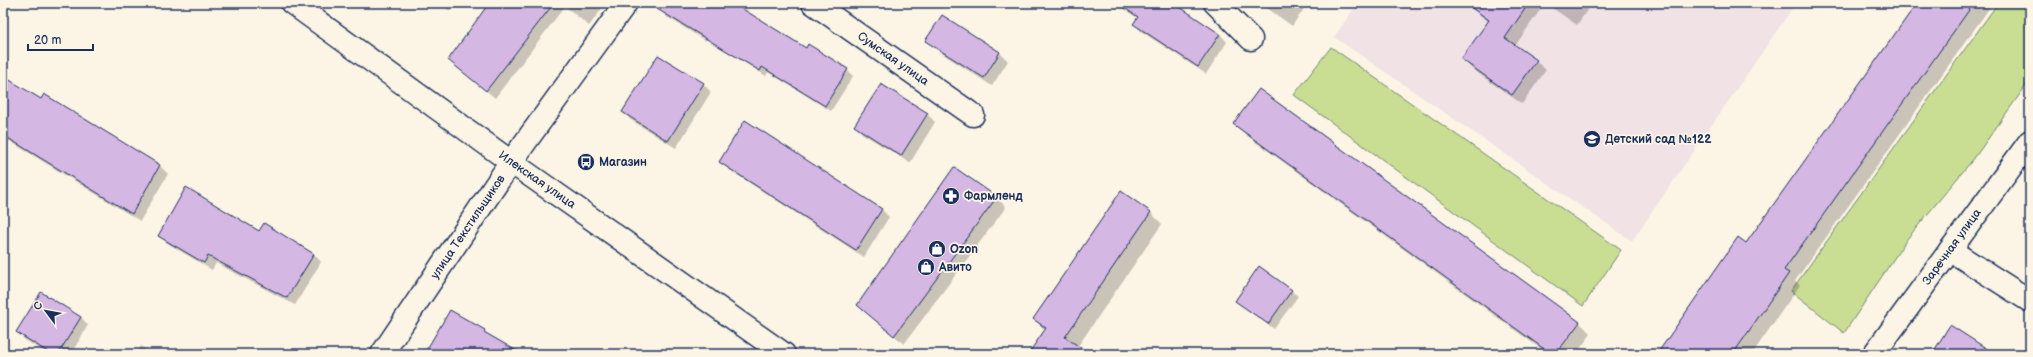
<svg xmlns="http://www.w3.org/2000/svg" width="2033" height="357" font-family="'Balsamiq Sans',sans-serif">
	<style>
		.built { fill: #f0e2e5 }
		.green { fill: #c9de93; stroke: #728678 }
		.shadow { fill: #0003 }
		.building { fill: #d5b7e4; stroke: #1b2f5e }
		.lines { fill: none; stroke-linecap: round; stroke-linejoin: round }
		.minor-casing { stroke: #1b2f5e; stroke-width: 25 }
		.tertiary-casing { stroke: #1b2f5e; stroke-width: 25 }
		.minor { stroke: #fcf5e5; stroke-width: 22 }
		.tertiary { stroke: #fcf5e5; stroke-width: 22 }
		.labels { text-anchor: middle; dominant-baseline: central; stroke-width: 3.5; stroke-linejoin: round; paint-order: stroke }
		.street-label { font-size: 12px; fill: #1b2f5e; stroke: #fcf5e5 }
		.poi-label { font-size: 12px; font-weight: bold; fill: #1b2f5e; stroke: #fcf5e5; text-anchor: start }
	</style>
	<rect width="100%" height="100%" fill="#fcf5e5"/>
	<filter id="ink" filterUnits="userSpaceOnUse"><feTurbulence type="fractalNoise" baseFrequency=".025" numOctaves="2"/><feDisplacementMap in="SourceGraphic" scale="8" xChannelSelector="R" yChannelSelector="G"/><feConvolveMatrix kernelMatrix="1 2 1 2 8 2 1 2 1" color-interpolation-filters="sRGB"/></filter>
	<g filter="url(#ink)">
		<polygon class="built" points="1358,3 1796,3 1632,241 1334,37"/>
		<g class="green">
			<polygon points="1998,3 2030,3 2030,80 1975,157 1907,239 1844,333 1791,291"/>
			<polygon points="1331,47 1621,250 1583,306 1294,95"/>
		</g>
		<g class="shadow">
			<polygon points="438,3 456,3 450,11"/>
			<polygon points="491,3 606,3 589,26 565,6 495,98 458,67"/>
			<polygon points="667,3 728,3 806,50 808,46 847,70 853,76 831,111 768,72 766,76 707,39 706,41 667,17 661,11"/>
			<polygon points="1115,3 1172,3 1220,34 1227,42 1206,74 1142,32 1134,24 1138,18"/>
			<polygon points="1260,3 1308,3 1292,26"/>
			<polygon points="1464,3 1545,3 1515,46 1536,61 1546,70 1522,104 1472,69 1463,59 1489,22"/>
			<polygon points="1545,3 1592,3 1577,25"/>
			<polygon points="1918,3 1993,3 1795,281 1800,285 1752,354 1658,354 1746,244"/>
			<polygon points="942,16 1000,53 1008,61 992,86 934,48 926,41"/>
			<polygon points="3,77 42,101 45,95 160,166 168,174 140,221 3,137"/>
			<polygon points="703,84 711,92 676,148 631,120 623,112"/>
			<polygon points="927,114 935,122 910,163 863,134 855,126"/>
			<polygon points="745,121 881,209 889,217 864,257 728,169 720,161"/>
			<polygon points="1235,124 1579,322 1591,334 1576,354 1548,354 1246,135"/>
			<polygon points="1122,193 1151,213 1162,224 1078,346 1089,354 1029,354 1045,330 1034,319"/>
			<polygon points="996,197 1006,207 904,344 858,305"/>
			<polygon points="260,232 314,254 321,262 295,305 216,263 212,270 167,243 159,235"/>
			<polygon points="2030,234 2030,242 2027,239"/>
			<polygon points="1259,268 1298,296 1274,329 1236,301"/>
			<polygon points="81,317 88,325 71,354 48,354 25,340 17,332"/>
			<polygon points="141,346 154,354 136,354"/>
		</g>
		<g class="building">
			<polygon points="489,3 554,3 486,91 448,60"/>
			<polygon points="647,3 733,3 806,48 808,44 848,69 825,106 762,67 760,71"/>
			<polygon points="1117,3 1174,3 1220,34 1198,67 1133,24 1138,17"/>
			<polygon points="1465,3 1529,3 1505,38 1537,60 1512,95 1461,59 1489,20"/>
			<polygon points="1917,3 1974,3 1784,270 1789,273 1733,354 1657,354 1738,237 1746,243"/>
			<polygon points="942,15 1000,52 984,78 925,41"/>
			<polygon points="658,55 704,83 668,141 622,112"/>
			<polygon points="3,76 41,99 44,94 160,165 132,214 3,135"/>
			<polygon points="881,84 928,113 901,156 854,126"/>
			<polygon points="1259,89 1580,322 1556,354 1551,354 1233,124"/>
			<polygon points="745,120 882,209 856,250 719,162"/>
			<polygon points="954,167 997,197 894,336 857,305"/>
			<polygon points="186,187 259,231 264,223 314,254 287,298 208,256 204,263 158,236"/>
			<polygon points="1121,191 1151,212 1065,337 1090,354 1028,354 1046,328 1033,319"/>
			<polygon points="1259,266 1292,290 1268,324 1235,301"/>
			<polygon points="41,292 81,317 58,354 51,354 16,332"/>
			<polygon points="450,310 485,330 484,332 522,354 424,354"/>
			<polygon points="1950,325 1995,354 1932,354"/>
		</g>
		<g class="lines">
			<defs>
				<g id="minor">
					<polyline points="813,3 973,115"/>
					<polyline points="1215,3 1251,39"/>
					<polyline points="1950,250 2030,301"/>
					<polyline points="382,354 511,162 626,3"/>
				</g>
				<g id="tertiary">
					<polyline points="292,3 511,162 784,354"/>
					<polyline points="1874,354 2030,141"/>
				</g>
			</defs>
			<use href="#minor" class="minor-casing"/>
			<use href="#tertiary" class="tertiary-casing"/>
			<use href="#minor" class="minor"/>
			<use href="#tertiary" class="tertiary"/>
		</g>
	</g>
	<defs>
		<symbol id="school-disc" viewBox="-11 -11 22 22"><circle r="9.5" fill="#1b2f5e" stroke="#fcf5e5"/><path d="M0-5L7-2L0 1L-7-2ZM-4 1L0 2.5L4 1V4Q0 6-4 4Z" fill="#fff"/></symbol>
		<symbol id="bus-disc" viewBox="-11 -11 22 22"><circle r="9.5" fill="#1b2f5e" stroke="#fcf5e5"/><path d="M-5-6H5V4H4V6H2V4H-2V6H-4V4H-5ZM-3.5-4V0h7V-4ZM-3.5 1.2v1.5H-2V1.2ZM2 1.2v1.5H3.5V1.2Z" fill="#fff"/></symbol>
		<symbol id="pharmacy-disc" viewBox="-11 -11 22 22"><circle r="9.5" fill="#1b2f5e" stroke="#fcf5e5"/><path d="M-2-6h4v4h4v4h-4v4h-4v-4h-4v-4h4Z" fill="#fff"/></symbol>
		<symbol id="shop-disc" viewBox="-11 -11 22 22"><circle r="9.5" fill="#1b2f5e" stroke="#fcf5e5"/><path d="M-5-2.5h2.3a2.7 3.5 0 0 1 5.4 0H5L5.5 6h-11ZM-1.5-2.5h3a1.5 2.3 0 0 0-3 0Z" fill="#fff"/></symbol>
	</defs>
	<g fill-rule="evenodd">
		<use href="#school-disc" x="1582" y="129" width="20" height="20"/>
		<use href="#bus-disc" x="576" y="152" width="20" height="20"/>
		<use href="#pharmacy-disc" x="941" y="186" width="20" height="20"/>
		<use href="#shop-disc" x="927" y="239" width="20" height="20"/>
		<use href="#shop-disc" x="916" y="257" width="20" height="20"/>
	</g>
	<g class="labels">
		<g class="street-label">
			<text transform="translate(893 59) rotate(35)">Сумская улица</text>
			<text transform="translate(537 180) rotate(35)">Илекская улица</text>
			<text transform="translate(468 227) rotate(-56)">улица Текстильщиков</text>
			<text transform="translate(1952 247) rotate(-54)">Заречная улица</text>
		</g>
		<g class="poi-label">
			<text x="1605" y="139">Детский сад №122</text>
			<text x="599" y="162">Магазин</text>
			<text x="964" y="196">Фармленд</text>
			<text x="950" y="249">Ozon</text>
			<text x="939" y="267">Авито</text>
		</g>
	</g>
	<rect width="2033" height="357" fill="none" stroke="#fcf5e5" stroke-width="16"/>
	<rect x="8" y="8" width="2017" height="341" fill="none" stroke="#1b2f5e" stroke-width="1.5" filter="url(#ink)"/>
	<g transform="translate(46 311) rotate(302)" stroke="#fcf5e5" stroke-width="3" paint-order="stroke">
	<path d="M0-3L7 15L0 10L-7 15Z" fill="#1b2f5e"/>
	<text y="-6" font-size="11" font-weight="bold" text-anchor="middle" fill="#1b2f5e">С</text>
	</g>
	<path d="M28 44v6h65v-6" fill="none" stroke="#1b2f5e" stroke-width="2"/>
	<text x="34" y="44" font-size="12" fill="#1b2f5e" stroke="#fcf5e5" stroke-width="3" paint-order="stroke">20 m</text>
</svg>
